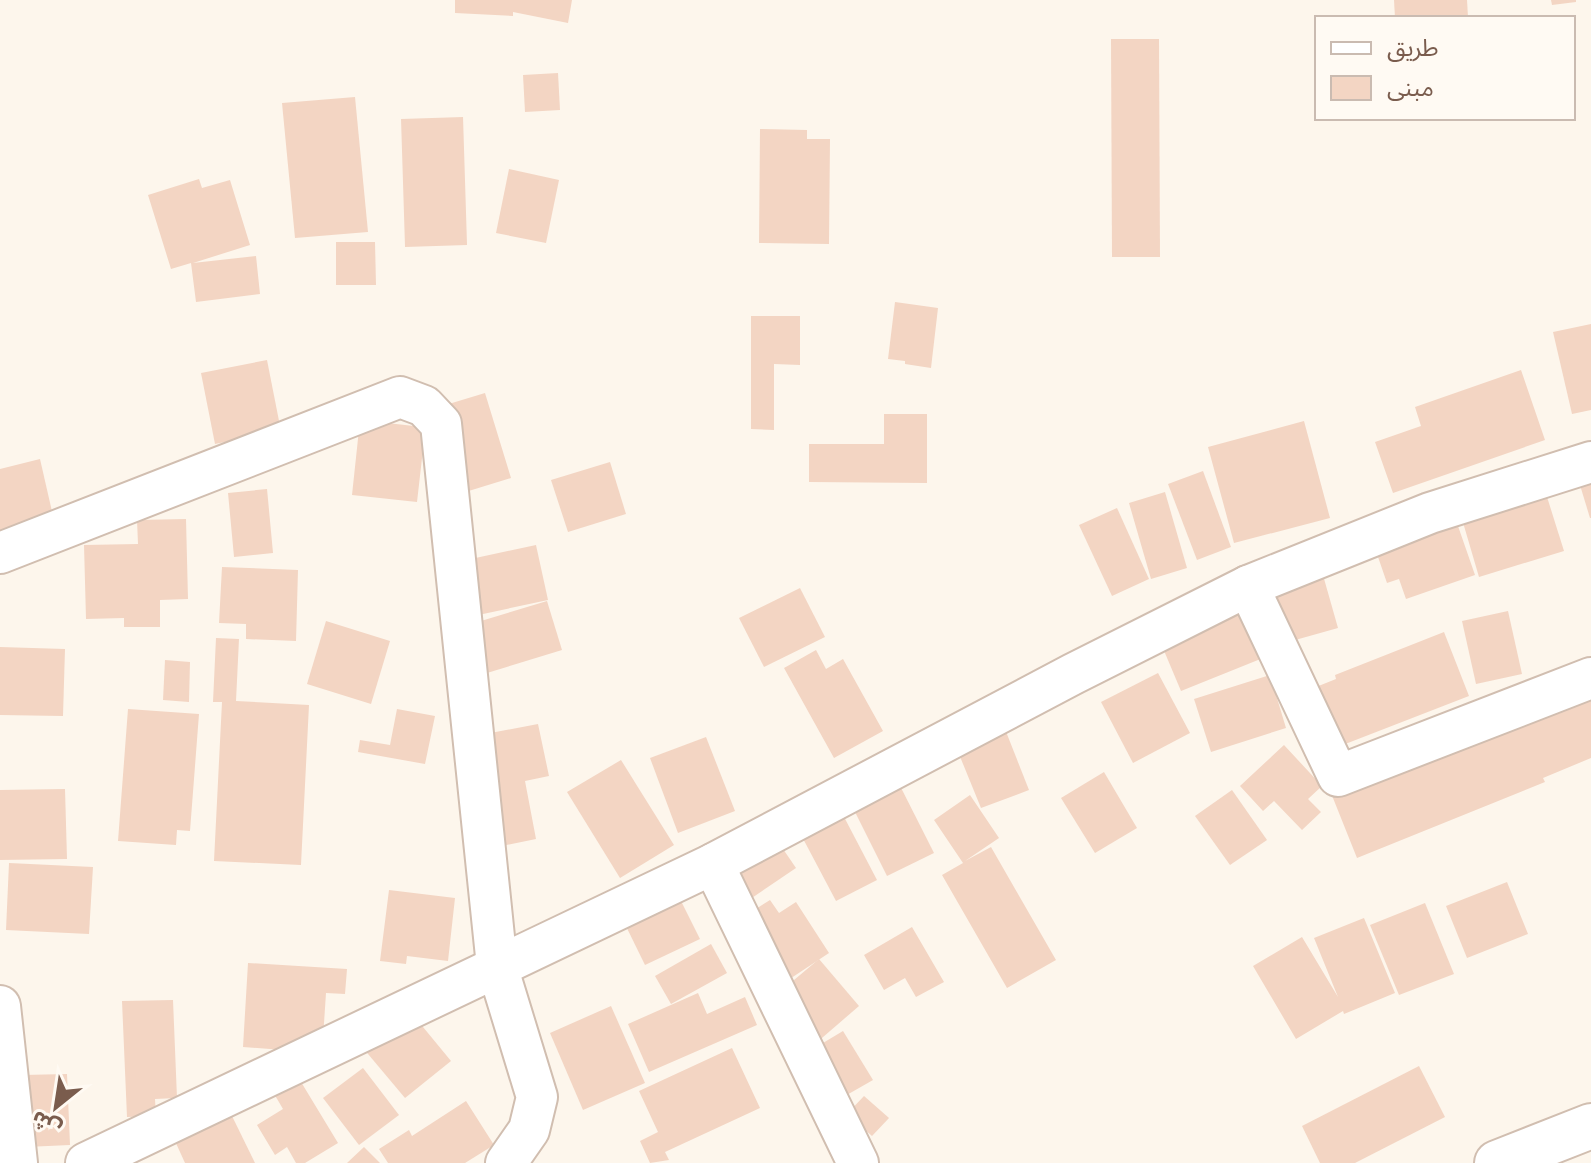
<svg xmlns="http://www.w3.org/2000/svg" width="1591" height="1163" font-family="Figtree,'Noto Sans Arabic',sans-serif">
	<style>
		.building { fill: #f3d5c3 }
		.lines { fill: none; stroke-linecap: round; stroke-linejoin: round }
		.minor-casing { stroke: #d1beb0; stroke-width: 44 }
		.tertiary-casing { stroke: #d1beb0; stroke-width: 48 }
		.minor { stroke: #fff; stroke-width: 40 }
		.tertiary { stroke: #fff; stroke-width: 44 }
	</style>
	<rect width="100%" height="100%" fill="#fdf6ec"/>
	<g class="building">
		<polygon points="455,0 572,0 568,23 513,12 513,16 455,13"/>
		<polygon points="1394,0 1467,0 1468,17 1395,18"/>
		<polygon points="1551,0 1576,0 1576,2 1552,5"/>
		<polygon points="1111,39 1159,39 1160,257 1112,257"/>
		<polygon points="558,73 560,110 525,112 523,75"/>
		<polygon points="355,97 368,232 295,238 282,103"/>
		<polygon points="463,117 467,245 405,247 401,119"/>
		<polygon points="760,129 807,130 807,139 830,139 829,244 759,243"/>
		<polygon points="509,169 559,180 546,243 496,233"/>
		<polygon points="199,179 202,188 230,180 250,245 193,263 256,256 260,294 196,302 191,263 171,269 148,195"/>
		<polygon points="336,242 375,242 376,285 336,285"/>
		<polygon points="895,302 938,308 931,368 905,364 905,361 888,359"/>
		<polygon points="751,316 800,316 800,365 774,364 774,430 751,429"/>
		<polygon points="1591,324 1591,410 1572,414 1553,332"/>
		<polygon points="267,360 281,431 215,444 201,373"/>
		<polygon points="1521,370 1545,440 1393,493 1375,442 1421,426 1415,407"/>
		<polygon points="485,393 511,478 446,498 425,432 417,502 352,495 360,420 423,427 419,413"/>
		<polygon points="884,414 927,414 927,483 809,482 809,444 884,444"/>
		<polygon points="1304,421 1330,518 1234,543 1208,447"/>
		<polygon points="1591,457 1591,518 1590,518 1573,462"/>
		<polygon points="40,459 56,529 0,542 0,469"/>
		<polygon points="610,462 626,514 568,532 551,480"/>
		<polygon points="1203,471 1231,547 1197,560 1168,484"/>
		<polygon points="1542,481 1564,551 1479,577 1457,502"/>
		<polygon points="267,489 273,553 234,557 228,493"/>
		<polygon points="1165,492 1187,568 1151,579 1129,503"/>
		<polygon points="1450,503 1475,575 1406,599 1399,579 1387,583 1368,528"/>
		<polygon points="1117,508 1149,579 1112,596 1079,525"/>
		<polygon points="186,519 188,599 160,600 160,627 124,627 124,618 86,619 84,545 138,544 137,520"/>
		<polygon points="536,545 548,600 469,617 457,562"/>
		<polygon points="1317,554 1338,628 1281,644 1259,571"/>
		<polygon points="222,567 298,570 296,641 246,639 246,624 219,623"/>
		<polygon points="800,588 825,637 764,667 739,618"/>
		<polygon points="1236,594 1263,658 1181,691 1154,627"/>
		<polygon points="547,601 562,650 487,673 471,624"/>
		<polygon points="1508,611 1522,674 1476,684 1462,621"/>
		<polygon points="326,621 390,641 371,704 307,684"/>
		<polygon points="1444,632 1469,696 1335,748 1311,689 1336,679 1335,675"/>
		<polygon points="216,638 239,639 236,701 309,705 301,865 214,861 222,702 213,702"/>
		<polygon points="0,647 65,649 63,716 0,715"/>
		<polygon points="816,650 826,669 843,659 883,731 834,758 784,668"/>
		<polygon points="165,660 190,662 189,702 163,700"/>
		<polygon points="1158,673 1190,733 1133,763 1101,702"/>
		<polygon points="1270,675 1286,728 1211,752 1194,699"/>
		<polygon points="1591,679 1591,758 1543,778 1545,782 1357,858 1325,778"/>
		<polygon points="128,709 199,714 190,831 177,830 176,845 118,841"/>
		<polygon points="397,709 435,716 425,764 358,752 360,740 390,745"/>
		<polygon points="1001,719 1029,790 981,808 952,737"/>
		<polygon points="538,724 549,776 525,781 536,839 482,850 459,739"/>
		<polygon points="706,737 735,811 678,833 650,758"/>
		<polygon points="1284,745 1322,786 1308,799 1321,812 1302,830 1274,801 1263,811 1240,786"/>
		<polygon points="621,760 674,845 620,878 567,792"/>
		<polygon points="889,764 934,853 887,876 843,788"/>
		<polygon points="1104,772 1137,828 1095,853 1061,798"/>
		<polygon points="65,789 67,859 0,860 0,790"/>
		<polygon points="1232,790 1267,840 1230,865 1195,816"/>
		<polygon points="831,792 877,880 836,901 790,814"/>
		<polygon points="970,795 999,838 965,861 991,847 1056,960 1007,988 942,875 963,863 934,820"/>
		<polygon points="766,824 796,868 737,908 707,864"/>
		<polygon points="9,863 93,867 89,934 6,930"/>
		<polygon points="1507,882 1528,934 1467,958 1446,906"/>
		<polygon points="675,889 700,939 645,965 620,914"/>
		<polygon points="389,890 455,898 448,961 407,956 406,964 380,961"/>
		<polygon points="770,900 779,913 796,902 829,953 764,996 734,923"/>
		<polygon points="1425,903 1454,974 1399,995 1370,925"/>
		<polygon points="1364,918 1395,993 1344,1014 1343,1011 1296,1039 1253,966 1302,937 1338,997 1314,938"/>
		<polygon points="912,927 944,982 916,997 905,978 884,990 864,955"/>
		<polygon points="711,944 727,973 671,1004 655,976"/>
		<polygon points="819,959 859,1006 808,1050 768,1002"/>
		<polygon points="248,963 347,969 345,994 326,993 322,1053 243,1047"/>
		<polygon points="698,993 707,1014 745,997 757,1025 649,1072 628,1024"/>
		<polygon points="173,1000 177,1098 155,1099 156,1116 127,1117 122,1001"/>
		<polygon points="611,1006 645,1083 583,1110 550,1033"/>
		<polygon points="409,1010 451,1061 405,1098 363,1048"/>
		<polygon points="843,1031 873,1080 831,1104 803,1055"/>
		<polygon points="732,1048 760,1108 665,1152 669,1160 650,1163 640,1141 658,1132 639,1091"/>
		<polygon points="1419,1066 1445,1117 1355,1163 1320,1163 1302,1126"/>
		<polygon points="363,1068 399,1115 359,1145 323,1098"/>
		<polygon points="67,1074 70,1145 26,1147 23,1075"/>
		<polygon points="298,1077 338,1143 305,1163 296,1163 287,1147 275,1155 257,1125 283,1109 273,1092"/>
		<polygon points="864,1096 889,1118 872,1136 847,1114"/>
		<polygon points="466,1101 494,1145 465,1163 388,1163 379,1149 409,1130 412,1136"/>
		<polygon points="232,1116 255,1163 185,1163 175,1141"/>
		<polygon points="364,1147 380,1163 347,1163"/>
	</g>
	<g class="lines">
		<defs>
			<g id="minor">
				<polyline points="0,553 400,397 424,406 441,424 497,966 537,1097 529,1130 506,1163"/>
				<polyline points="1248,586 1338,776 1591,678"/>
				<polyline points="713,864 858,1163"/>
				<polyline points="0,1006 17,1163"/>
				<polyline points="86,1163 713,864 1073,674 1248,586 1430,513 1591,462"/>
			</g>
			<polyline id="tertiary" points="1497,1163 1591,1126"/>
		</defs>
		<use href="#minor" class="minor-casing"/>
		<use href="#tertiary" class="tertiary-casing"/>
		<use href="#minor" class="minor"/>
		<use href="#tertiary" class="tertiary"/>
	</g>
	<rect x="1315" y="16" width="260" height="104" fill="#fffaf3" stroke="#cabbb1" stroke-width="2"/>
	<rect x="1331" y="42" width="40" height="12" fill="#ffffff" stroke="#cabbb1" stroke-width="2"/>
	<text x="1387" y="56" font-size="24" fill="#7a5c4d">طريق</text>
	<rect x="1331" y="76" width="40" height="24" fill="#f3d5c3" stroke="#cabbb1" stroke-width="2"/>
	<text x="1387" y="96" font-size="24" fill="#7a5c4d">مبنى</text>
	<g transform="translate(56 1107) rotate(210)" stroke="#fffaf3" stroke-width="6" paint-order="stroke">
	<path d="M0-6L14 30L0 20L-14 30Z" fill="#7a5c4d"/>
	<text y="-12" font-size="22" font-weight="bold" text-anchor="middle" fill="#7a5c4d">ش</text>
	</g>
</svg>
